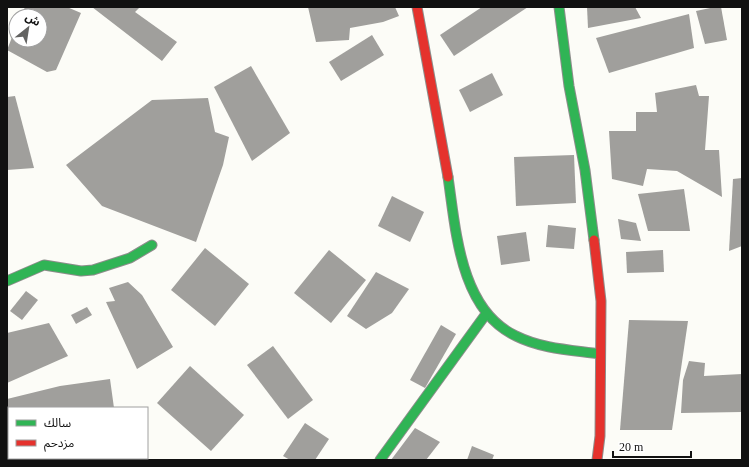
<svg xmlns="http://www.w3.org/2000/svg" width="749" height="467" font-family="'Times New Roman','Noto Sans Arabic',serif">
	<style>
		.building { fill: #a09f9c }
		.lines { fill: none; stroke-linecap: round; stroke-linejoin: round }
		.fast-casing { stroke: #8d8d8b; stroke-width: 11 }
		.jam-casing { stroke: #8d8d8b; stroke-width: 11 }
		.fast { stroke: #30b455; stroke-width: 9 }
		.jam { stroke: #e5322d; stroke-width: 9 }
	</style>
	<rect width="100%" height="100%" fill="#fcfcf7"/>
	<g class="building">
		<polygon points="25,7 67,7 81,13 56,70 47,72 7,50 16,27 16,40 40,40 40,16 21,16"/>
		<polygon points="92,7 140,7 135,12 177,42 162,61"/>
		<polygon points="308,7 395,7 399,16 383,22 350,28 349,40 316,42"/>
		<polygon points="482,7 528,7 454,56 440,35"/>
		<polygon points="587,7 635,7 641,18 588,28"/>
		<polygon points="715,7 721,7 727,40 705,44 696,11"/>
		<polygon points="689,14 694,48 609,73 596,38"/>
		<polygon points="372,35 384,55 341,81 329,62"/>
		<polygon points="251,66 290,133 252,161 214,87"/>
		<polygon points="492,73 503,95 470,112 459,90"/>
		<polygon points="696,85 699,96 709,96 705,150 719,150 722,197 677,171 647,169 643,186 612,179 609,131 636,131 636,112 657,112 655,93"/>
		<polygon points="15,96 34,168 7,170 7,97"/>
		<polygon points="208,98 215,132 229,137 223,165 196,242 102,206 66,165 152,100"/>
		<polygon points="574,155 576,203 516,206 514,157"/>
		<polygon points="742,178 742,246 729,251 733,179"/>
		<polygon points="684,189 690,231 648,231 638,194"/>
		<polygon points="392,196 424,212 410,242 378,226"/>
		<polygon points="618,219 636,223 641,241 621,239"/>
		<polygon points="548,225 576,228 574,249 546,247"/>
		<polygon points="526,232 530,261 501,265 497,236"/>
		<polygon points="205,248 249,284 215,326 171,290"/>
		<polygon points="329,250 366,280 331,323 294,293"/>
		<polygon points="663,250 664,272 627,273 626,252"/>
		<polygon points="376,272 409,289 392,313 366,329 347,316"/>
		<polygon points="128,282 142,295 173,347 137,369 106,302 115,301 109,288"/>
		<polygon points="26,291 38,300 22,320 10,311"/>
		<polygon points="87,307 92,315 76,324 71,315"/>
		<polygon points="629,320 688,321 672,430 620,430"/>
		<polygon points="49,323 68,356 7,383 7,333"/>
		<polygon points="441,325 456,334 425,388 410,380"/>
		<polygon points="273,346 313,400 288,419 247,365"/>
		<polygon points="689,361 705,363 704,376 742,374 742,412 681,413 683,380"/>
		<polygon points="190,366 244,415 211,451 157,403"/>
		<polygon points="110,379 114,408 9,408 9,448 7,443 7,399 60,386"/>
		<polygon points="305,423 329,439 315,460 290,460 283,456"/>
		<polygon points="415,428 440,442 426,460 391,460"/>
		<polygon points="472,446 494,455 492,460 467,460"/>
		<polygon points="50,458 79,458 79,460 52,460"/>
	</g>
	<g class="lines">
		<defs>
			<g id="fast">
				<polyline points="559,7 569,86 585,170 594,240"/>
				<path d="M448,177C456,231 460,310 516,336C542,349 572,350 600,354"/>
				<polyline points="7,281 44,265 81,271 93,270 130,258 152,245"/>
				<polyline points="380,460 486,314"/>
			</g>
			<g id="jam">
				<polyline points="417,7 448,177"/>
				<polyline points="594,240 601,301 600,436 597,460"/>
			</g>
		</defs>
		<use href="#fast" class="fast-casing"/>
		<use href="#jam" class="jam-casing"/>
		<use href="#fast" class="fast"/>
		<use href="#jam" class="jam"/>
	</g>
	<rect width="749" height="467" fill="none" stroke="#111111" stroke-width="16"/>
	<rect x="8" y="407" width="140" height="52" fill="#ffffff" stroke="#a0a0a0"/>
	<rect x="16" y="420" width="20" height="6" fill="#30b455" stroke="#a0a0a0"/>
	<text x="44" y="427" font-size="12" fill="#111111">سالك</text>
	<rect x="16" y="440" width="20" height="6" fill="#e5322d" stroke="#a0a0a0"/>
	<text x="44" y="447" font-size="12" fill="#111111">مزدحم</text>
	<g transform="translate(28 28) rotate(30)"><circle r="19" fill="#ffffff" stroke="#a0a0a0"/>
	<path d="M0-3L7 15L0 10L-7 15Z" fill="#636362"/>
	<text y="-6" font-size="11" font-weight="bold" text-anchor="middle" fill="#111111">ش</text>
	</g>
	<path d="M613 451v6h78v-6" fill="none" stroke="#111111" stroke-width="2"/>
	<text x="619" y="451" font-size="12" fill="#111111" stroke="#ffffff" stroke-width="3" paint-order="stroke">20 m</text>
</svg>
